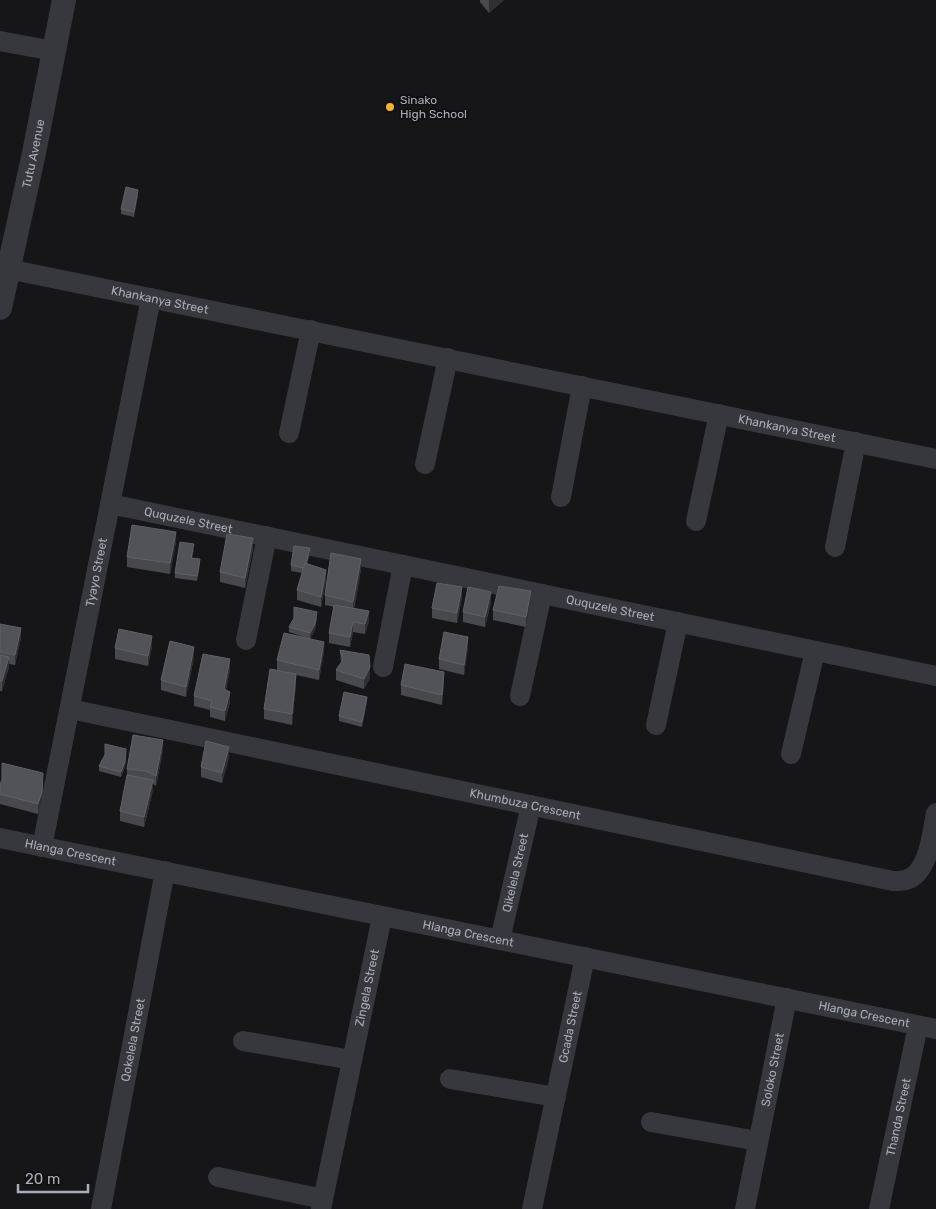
<svg xmlns="http://www.w3.org/2000/svg" width="936" height="1209" font-family="Rubik,sans-serif">
	<style>
		.lines { fill: none; stroke-linecap: round; stroke-linejoin: round }
		.minor { stroke: #37383d; stroke-width: 20 }
		.tertiary { stroke: #37383d; stroke-width: 24 }
		.wall { fill: #47494d }
		.shaded-wall { fill: #2f3033 }
		.building { fill: #525359; stroke: #5f6168 }
		.poi-dot { fill: #f2b134; stroke: #111113; stroke-width: 2 }
		.labels { text-anchor: middle; dominant-baseline: central; stroke-width: 4; stroke-linejoin: round; paint-order: stroke }
		.poi-label { font-size: 12px; fill: #a8adb8; stroke: #111113; text-anchor: start }
		.street-label { font-size: 12px; fill: #a8adb8; stroke: #111113 }
	</style>
	<rect width="100%" height="100%" fill="#161618"/>
	<g class="lines">
		<g class="minor">
			<polyline points="0,41 54,51"/>
			<path id="s1" d="M8,269L936,459"/>
			<polyline points="289,433 311,330"/>
			<polyline points="425,464 448,358"/>
			<polyline points="561,497 582,386"/>
			<path id="s2" d="M110,504L936,676"/>
			<polyline points="696,521 719,414"/>
			<polyline points="835,547 856,442"/>
			<polyline points="246,640 267,536"/>
			<polyline points="383,667 403,565"/>
			<polyline points="520,696 542,594"/>
			<path id="s3" d="M70,709L893,881C897,881 902,881 906,880C929,873 932,833 936,813"/>
			<polyline points="656,725 678,622"/>
			<polyline points="791,754 815,651"/>
			<path id="s4" d="M0,838L936,1029"/>
			<path id="s5" d="M42,847L151,298"/>
			<path id="s6" d="M500,940L531,805"/>
			<polyline points="243,1041 352,1060"/>
			<polyline points="450,1079 556,1097"/>
			<polyline points="651,1122 758,1141"/>
			<polyline points="218,1177 323,1199"/>
			<path id="s7" d="M101,1209L165,871"/>
			<path id="s8" d="M321,1209L382,917"/>
			<path id="s9" d="M532,1209L585,957"/>
			<path id="s10" d="M745,1209L787,998"/>
			<path id="s11" d="M879,1209L918,1026"/>
		</g>
		<path class="tertiary" id="s12" d="M0,308L34,153L64,0"/>
	</g>
	<g class="wall">
		<polygon points="480,0 504,0 489,13 480,2"/>
		<polygon points="138,195 134,217 121,214 121,209"/>
		<polygon points="176,542 170,574 127,567 127,557"/>
		<polygon points="194,549 192,558 200,564 197,581 175,578 175,573"/>
		<polygon points="253,549 245,588 220,582 220,572"/>
		<polygon points="310,554 307,564 326,580 321,607 297,600 297,590 302,573 291,571 291,565"/>
		<polygon points="361,570 354,609 369,621 365,634 353,632 350,647 329,643 329,633 334,607 325,605 325,595"/>
		<polygon points="462,597 457,623 432,618 432,608"/>
		<polygon points="531,601 526,627 493,620 493,610"/>
		<polygon points="491,602 485,627 463,622 463,612"/>
		<polygon points="317,617 315,630 310,639 289,632 289,627"/>
		<polygon points="0,624 21,638 15,665 9,664 9,667 2,691 0,691"/>
		<polygon points="152,646 148,666 115,659 115,648"/>
		<polygon points="468,648 464,675 439,669 439,659"/>
		<polygon points="340,650 370,678 364,689 336,680 336,670 341,663"/>
		<polygon points="324,652 319,680 296,675 296,684 292,725 264,719 264,709 287,672 277,670 277,660"/>
		<polygon points="194,657 186,697 161,690 161,680"/>
		<polygon points="230,669 226,690 230,702 225,721 210,717 210,710 194,706 194,696"/>
		<polygon points="444,682 442,705 401,695 401,685"/>
		<polygon points="367,702 362,727 339,721 339,716"/>
		<polygon points="163,750 156,786 153,784 153,790 144,827 120,821 120,811 127,776 127,769"/>
		<polygon points="126,754 125,767 121,777 99,771 99,766 105,755"/>
		<polygon points="229,757 222,783 201,777 201,767"/>
		<polygon points="43,783 42,802 38,814 0,804 0,784"/>
	</g>
	<g class="shaded-wall">
		<polygon points="489,0 504,0 489,13"/>
		<polygon points="138,190 138,195 134,217 134,212"/>
		<polygon points="176,532 176,542 170,574 170,563"/>
		<polygon points="253,538 253,549 245,588 245,578"/>
		<polygon points="310,548 310,554 305,573 305,568"/>
		<polygon points="361,559 361,570 353,612 353,602"/>
		<polygon points="326,570 326,580 321,607 321,597"/>
		<polygon points="462,587 462,597 457,623 457,613"/>
		<polygon points="531,591 531,601 526,627 526,617"/>
		<polygon points="491,592 491,602 485,627 485,617"/>
		<polygon points="369,611 369,621 365,634 365,624"/>
		<polygon points="317,612 315,630 310,639 310,633"/>
		<polygon points="353,622 353,632 350,647 350,637"/>
		<polygon points="21,628 21,638 15,665 15,655"/>
		<polygon points="152,636 152,646 148,666 148,656"/>
		<polygon points="468,637 468,648 464,675 464,665"/>
		<polygon points="324,642 324,652 319,680 319,670"/>
		<polygon points="194,647 194,657 186,697 186,687"/>
		<polygon points="9,657 9,667 2,691 2,681"/>
		<polygon points="230,659 230,669 224,699 224,689"/>
		<polygon points="370,667 370,678 364,689 364,679"/>
		<polygon points="444,672 444,682 442,705 442,695"/>
		<polygon points="296,674 296,684 292,725 292,714"/>
		<polygon points="230,692 230,702 225,721 225,711"/>
		<polygon points="367,697 367,702 362,727 362,722"/>
		<polygon points="163,740 163,750 156,786 156,776"/>
		<polygon points="229,747 229,757 222,783 222,773"/>
		<polygon points="126,749 125,767 121,777 121,772"/>
		<polygon points="43,773 42,802 38,814 38,804"/>
		<polygon points="153,780 153,790 144,827 144,817"/>
	</g>
	<g class="building">
		<polygon points="126,187 138,190 134,212 121,209"/>
		<polygon points="132,525 176,532 170,563 127,557"/>
		<polygon points="227,534 253,538 245,578 220,572"/>
		<polygon points="180,542 194,544 191,558 200,559 197,576 175,573"/>
		<polygon points="294,546 310,548 306,564 305,563 303,568 291,565"/>
		<polygon points="331,553 361,559 353,602 325,595"/>
		<polygon points="305,563 326,570 321,597 297,590"/>
		<polygon points="437,583 462,587 457,613 432,608"/>
		<polygon points="499,586 531,591 526,617 493,610"/>
		<polygon points="468,587 491,592 485,617 463,612"/>
		<polygon points="334,605 369,611 365,624 353,622 350,637 329,633"/>
		<polygon points="294,607 317,612 315,624 310,633 289,627 294,618"/>
		<polygon points="0,624 21,628 15,655 0,652"/>
		<polygon points="119,629 152,636 148,656 115,648"/>
		<polygon points="444,632 468,637 464,665 439,659"/>
		<polygon points="284,633 324,642 319,670 277,660"/>
		<polygon points="170,641 194,647 186,687 161,680"/>
		<polygon points="340,650 369,655 370,667 364,679 336,670 343,660"/>
		<polygon points="203,654 230,659 224,689 230,692 225,711 210,707 212,701 194,696"/>
		<polygon points="0,655 9,657 2,681 0,681"/>
		<polygon points="405,664 444,672 442,695 401,685"/>
		<polygon points="270,669 296,674 292,714 264,709"/>
		<polygon points="344,692 367,697 362,722 339,716"/>
		<polygon points="133,735 163,740 156,776 146,771 127,769"/>
		<polygon points="206,741 229,747 222,773 201,767"/>
		<polygon points="105,744 126,749 125,762 121,772 99,766 105,755"/>
		<polygon points="2,763 43,773 42,792 38,804 0,794 0,784 2,780"/>
		<polygon points="127,775 153,780 144,817 120,811"/>
	</g>
	<circle class="poi-dot" cx="390" cy="107" r="5"/>
	<g class="labels">
		<g class="poi-label">
			<text x="400" y="100">Sinako<tspan x="400" dy="14">High School</tspan></text>
		</g>
		<g class="street-label">
			<text stroke="none"><textPath href="#s12" startOffset="158">Tutu Avenue</textPath></text>
			<text stroke="none"><textPath href="#s1" startOffset="155">Khankanya Street</textPath></text>
			<text stroke="none"><textPath href="#s1" startOffset="795">Khankanya Street</textPath></text>
			<text stroke="none"><textPath href="#s2" startOffset="80">Ququzele Street</textPath></text>
			<text stroke="none"><textPath href="#s5" startOffset="280">Tyayo Street</textPath></text>
			<text stroke="none"><textPath href="#s2" startOffset="511">Ququzele Street</textPath></text>
			<text stroke="none"><textPath href="#s3" startOffset="465">Khumbuza Crescent</textPath></text>
			<text stroke="none"><textPath href="#s4" startOffset="72">Hlanga Crescent</textPath></text>
			<text stroke="none"><textPath href="#s6" startOffset="69">Qikelela Street</textPath></text>
			<text stroke="none"><textPath href="#s4" startOffset="478">Hlanga Crescent</textPath></text>
			<text stroke="none"><textPath href="#s8" startOffset="226">Zingela Street</textPath></text>
			<text stroke="none"><textPath href="#s4" startOffset="882">Hlanga Crescent</textPath></text>
			<text stroke="none"><textPath href="#s9" startOffset="186">Gcada Street</textPath></text>
			<text stroke="none"><textPath href="#s7" startOffset="172">Qokelela Street</textPath></text>
			<text stroke="none"><textPath href="#s10" startOffset="142">Soloko Street</textPath></text>
			<text stroke="none"><textPath href="#s11" startOffset="94">Thanda Street</textPath></text>
		</g>
	</g>
	<path d="M18 1184v8h70v-8" fill="none" stroke="#a8adb8" stroke-width="2.5"/>
	<text x="25" y="1184" font-size="15" fill="#a8adb8" stroke="#111113" stroke-width="4" paint-order="stroke">20 m</text>
</svg>
